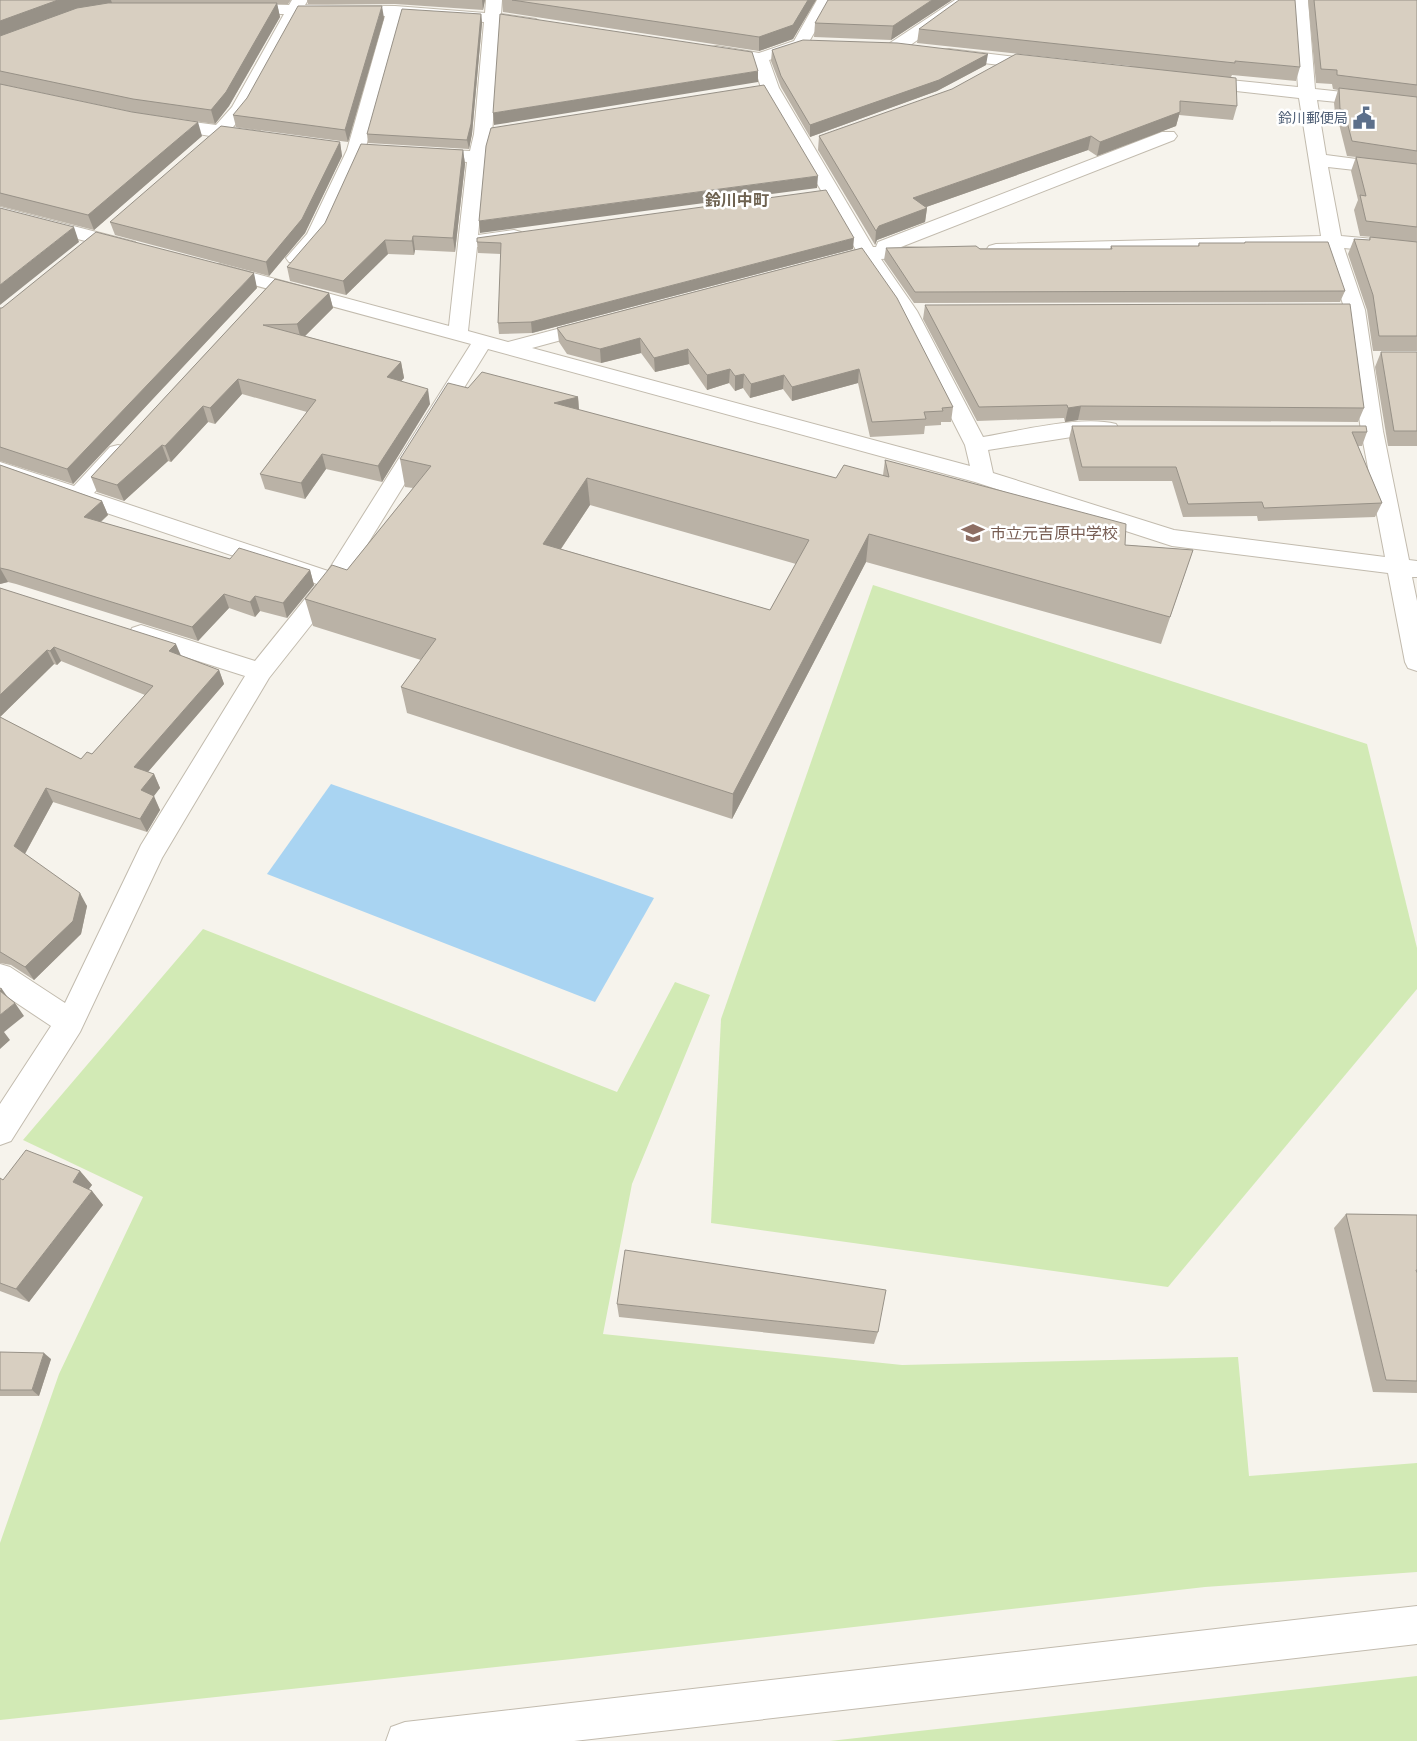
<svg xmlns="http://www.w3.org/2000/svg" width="1417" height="1741" font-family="Poppins,'Noto Sans JP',sans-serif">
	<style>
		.green { fill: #d2eab5 }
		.water { fill: #a9d4f2 }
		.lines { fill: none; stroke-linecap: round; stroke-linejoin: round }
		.minor-casing { stroke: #c2bbae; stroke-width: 2 }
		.minor { fill: #fff; fill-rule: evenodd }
		.wall { fill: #bab2a6; fill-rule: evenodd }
		.shaded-wall { fill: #979187 }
		.building { fill: #d8cfc1; stroke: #979187; fill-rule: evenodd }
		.labels { text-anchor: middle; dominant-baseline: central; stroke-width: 5; stroke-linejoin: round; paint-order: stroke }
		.far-service-label { font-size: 14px; fill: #4e5e75; stroke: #fff; text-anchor: end }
		.far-quarter-label { font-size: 16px; font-weight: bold; fill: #6e6250; stroke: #fff }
		.education-label { font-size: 16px; fill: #785e54; stroke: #fff; text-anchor: start }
	</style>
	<rect width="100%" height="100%" fill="#f6f3ec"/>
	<g class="green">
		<polygon points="873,585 1367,744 1417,948 1417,989 1168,1287 711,1223 721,1019"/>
		<polygon points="203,929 617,1092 675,982 710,995 632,1184 603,1334 902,1365 1238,1357 1249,1476 1417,1463 1417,1572 1205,1587 572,1659 0,1720 0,1543 59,1374 143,1197 23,1140"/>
		<polygon points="1417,1676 1417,1741 830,1741 892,1734"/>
	</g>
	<polygon class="water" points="331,784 654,898 595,1002 267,874"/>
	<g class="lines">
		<defs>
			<g id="minor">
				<path d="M292,0H308L305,5L395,6L485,13L486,0H502L501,14L536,19L544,24L536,29L500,24L492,134L486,157L478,235L514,230L521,232L524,236L521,240L477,247L468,331L508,342L595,319L602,321L605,325L602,329L532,348L970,466L965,445L897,311L862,260L830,269L823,267L820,263L823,259L856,250L761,88L753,62L711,55L709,51L711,47L717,46L759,53L794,41L817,0H833L810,40L814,44L812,48L769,60L779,88L873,247H876L878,242L1162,132H1174L1177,136L1174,140L901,247L930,248L933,252L930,256L881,259L917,311L983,437C1019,431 1081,415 1116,424L1119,429L1116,434L1078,436L988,450L993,473L1174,530L1385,557L1361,431L1345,310L1324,247L996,256L989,254L986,250L989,246L996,244L1321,236L1299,98L1200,87L1194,86L1191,82L1194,78L1200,77L1298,87L1292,0H1308L1315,89L1417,100V110L1317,100L1326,155L1417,167V177L1328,167L1341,236L1417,243V255L1344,248L1365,310L1383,431L1409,560L1417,561V577H1412L1417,601V671L1408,668L1405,662L1388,573L1172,546L975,482L488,349L341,587L269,678L162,858L80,1032L11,1141L0,1145V1104L51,1026L0,992V964L10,967L65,1003L141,845L245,676L132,640L129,634L132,628L141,625L255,661L317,584L0,477V462L74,486L110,447L118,445L126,447L129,452L126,457L94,493L328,571L471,344L213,274L210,270L213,266L220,264L449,326L467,162L426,159L420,158L417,154L420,150L426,149L470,151L474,134L484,22L402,17L365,150L326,236L303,262H289L286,258L307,234L347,150L385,16L300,14L248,109L233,127L260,131L263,135L260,139C241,144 186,131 163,128L157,127L154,123L157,119L163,118L216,125L232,107L284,14H240L232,9L240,4L289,5Z"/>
				<polygon points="955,0 974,0 902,51 890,51 888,47 890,43"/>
				<polygon points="949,49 1040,60 1046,61 1048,65 1046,69 1040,70 943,58 941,54 943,50"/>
				<polygon points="0,207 135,242 138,246 135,250 128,252 0,219"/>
				<polygon points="1417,1606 1417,1644 574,1741 386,1741 391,1727 405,1722"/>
			</g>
		</defs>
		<use href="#minor" class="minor-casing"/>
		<use href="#minor" class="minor"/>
	</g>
	<g class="wall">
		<polygon points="0,0 291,0 288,4 277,4 280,17 229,106 215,124 137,113 5,85 202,136 94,230 0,206"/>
		<polygon points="307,0 485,0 483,10 395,4 308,4"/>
		<polygon points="502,0 816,0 793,39 759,51 503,12"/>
		<polygon points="952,0 891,40 814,37 815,23"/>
		<polygon points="1308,0 1417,0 1417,351 1373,351 1367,310 1348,254 1354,239 1369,240 1370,237 1373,237 1360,236 1354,210 1358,200 1351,171 1356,157 1347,156 1339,124 1336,124 1334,103 1338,90 1333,89 1332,84 1316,83"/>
		<polygon points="481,14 482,23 472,134 469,149 368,143 367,134"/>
		<polygon points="384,18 348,142 236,127 233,115"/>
		<polygon points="919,29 1300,67 1296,81 1232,75 1231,77 1237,106 1233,120 1179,115 1176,126 1097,156 1088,150 926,207 927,208 925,222 877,240 875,245 818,150 819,136 1131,66 917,43"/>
		<polygon points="772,50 986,65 937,91 810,137 781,87 771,61"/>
		<polygon points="340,142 342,156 305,233 269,276 115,235 110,222"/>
		<polygon points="463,150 465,164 455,252 415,250 414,255 388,254 346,295 290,281 287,267"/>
		<polygon points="477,242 853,249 532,333 499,334 498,323 501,254 478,253"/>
		<polygon points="1245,242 1345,291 1340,302 914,303 884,260 886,248 1110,249 1111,246 1198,246 1199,243 1244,243"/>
		<polygon points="862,248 953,407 951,422 941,422 941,425 925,426 924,434 870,437 858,383 792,401 783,389 750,398 743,388 735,391 729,383 707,390 689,364 655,372 641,353 601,363 567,354 559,342 557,328"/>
		<polygon points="275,279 329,293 333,308 305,336 401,362 404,378 401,381 430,404 382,482 326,469 305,499 265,489 260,474 307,412 242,394 215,424 208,422 171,462 168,461 124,501 97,492 91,477"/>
		<polygon points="257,288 73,484 0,461 0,308"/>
		<polygon points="925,305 1364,408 1358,422 1078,420 1065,422 1064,418 977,421 923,319"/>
		<polygon points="1381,352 1417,352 1417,446 1388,446 1375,367"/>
		<path d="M468,388L578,397L579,410L836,478L883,475L885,460L1125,545L1193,550L1161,644L866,562L732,819L407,713L401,687L421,660L313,626L305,599L347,570L413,488L405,487L400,459ZM590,505L796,564L770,610L561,549Z"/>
		<polygon points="1072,426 1367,432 1362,446 1358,446 1382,503 1375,517 1258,521 1257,516 1183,517 1172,481 1079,481 1069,439"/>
		<polygon points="0,465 102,501 108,515 101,522 230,559 310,570 314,585 287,618 260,611 255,617 229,608 198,641 16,584 8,582 0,584"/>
		<polygon points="0,588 219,670 224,684 148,772 154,774 160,788 153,796 160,810 147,832 53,802 25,854 87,906 81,934 34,980 11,965 0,963 0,717 81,759 92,754 145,695 61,661 57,665 54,664 0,717"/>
		<polygon points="80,1171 92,1185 88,1189 92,1191 103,1205 29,1302 0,1291 0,1178 3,1180"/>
		<polygon points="1346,1214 1417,1215 1417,1393 1373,1392 1334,1228"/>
		<polygon points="617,1304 878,1332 874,1344 619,1317"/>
		<polygon points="0,1352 51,1359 39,1396 0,1396"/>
	</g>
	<g class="shaded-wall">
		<polygon points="58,0 111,0 112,3 0,37 0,21"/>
		<polygon points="482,0 485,0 483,10"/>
		<polygon points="808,0 816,0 793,39 759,51 759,37"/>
		<polygon points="932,0 952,0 891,40 893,26"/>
		<polygon points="277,3 280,17 229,106 215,124 211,110"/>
		<polygon points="382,6 384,18 348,142 345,130"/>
		<polygon points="481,14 482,23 472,134 469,149 467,140"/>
		<polygon points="988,54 986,65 937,91 810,137 810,125"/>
		<polygon points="758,71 758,82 494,125 493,113"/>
		<polygon points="1180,112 1176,126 1097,156 1100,142"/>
		<polygon points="198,122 202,136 94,230 88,215"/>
		<polygon points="1091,136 1088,150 912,212 913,198"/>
		<polygon points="340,142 342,156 305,233 269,276 266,262"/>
		<polygon points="463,150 465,164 455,252 453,238"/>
		<polygon points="818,176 817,188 480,233 479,221"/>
		<polygon points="927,208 925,222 877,240 875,245 876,231 879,226"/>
		<polygon points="74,227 79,242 0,305 0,285"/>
		<polygon points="413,236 415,250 414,255 412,241"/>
		<polygon points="854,238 853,249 532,333 531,322"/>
		<polygon points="385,240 388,254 346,295 343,281"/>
		<polygon points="254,273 257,288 73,484 67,469"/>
		<polygon points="329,293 333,308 301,340 297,324"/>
		<polygon points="640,338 641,353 601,363 600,349"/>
		<polygon points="688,349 689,364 655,372 654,358"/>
		<polygon points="401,362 404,378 390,393 387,377"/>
		<polygon points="730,369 729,383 707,390 707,375"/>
		<polygon points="859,369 858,383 792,401 792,387"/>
		<polygon points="744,374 743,388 735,391 735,376"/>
		<polygon points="784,375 783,389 750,398 751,384"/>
		<polygon points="238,379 242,394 215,424 210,408"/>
		<polygon points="428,389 430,404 382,482 378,466"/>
		<polygon points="578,397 580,425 554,403"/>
		<polygon points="203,406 208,422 171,462 165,446"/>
		<polygon points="1081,406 1078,420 1065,422 1068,408"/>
		<polygon points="162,445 168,461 124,501 117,485"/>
		<polygon points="322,454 326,469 305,499 301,483"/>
		<polygon points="587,478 590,505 546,571 543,544"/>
		<polygon points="102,501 108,515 90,531 84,517"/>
		<polygon points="869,534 866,562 732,819 733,794"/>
		<polygon points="0,568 8,582 0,584"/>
		<polygon points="310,570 314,585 287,618 283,603"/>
		<polygon points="224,594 229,608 198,641 192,627"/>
		<polygon points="255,596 260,611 255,617 250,602"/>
		<polygon points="176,644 182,658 169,651"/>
		<polygon points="54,647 61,661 57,665 50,651"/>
		<polygon points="47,650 54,664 0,717 0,695"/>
		<polygon points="219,670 224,684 140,781 134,767"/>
		<polygon points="154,774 160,788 148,804 141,790"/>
		<polygon points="46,788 53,802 22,859 14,846"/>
		<polygon points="154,796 160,810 147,832 140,819"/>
		<polygon points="80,893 87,906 81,934 34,980 25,967"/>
		<polygon points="2,989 11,1002 0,991"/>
		<polygon points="15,1003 24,1016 4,1032 10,1040 0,1049 0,1015"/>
		<polygon points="80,1171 92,1185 84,1196 73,1182"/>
		<polygon points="92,1191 103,1205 29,1302 16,1289"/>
		<polygon points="44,1353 51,1359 39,1396 32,1390"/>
	</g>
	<g class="building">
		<polygon points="0,0 58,0 0,21"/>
		<polygon points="512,0 808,0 793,25 759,37"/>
		<polygon points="828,0 932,0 893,26 815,23"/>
		<polygon points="959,0 1295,0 1300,67 1235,61 1235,63 919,29"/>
		<polygon points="1314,0 1417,0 1417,85 1337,75 1337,70 1321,69"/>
		<polygon points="108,3 277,3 226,92 211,110 133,99 0,71 0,36 77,8"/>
		<polygon points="298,6 382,6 345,130 233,115 247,98"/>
		<polygon points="402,9 481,14 471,124 467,140 367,134"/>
		<polygon points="500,14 752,52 758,71 493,113"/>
		<polygon points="803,40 897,43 988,54 939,80 810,125 781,76 772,50"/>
		<polygon points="1016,54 1236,78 1237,106 1180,101 1180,112 1100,142 1091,136 913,198 927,208 879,226 876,231 819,136 952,89"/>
		<polygon points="0,84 132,112 198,122 88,215 0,193"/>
		<polygon points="764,85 818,176 479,221 486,146 491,128"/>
		<polygon points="1339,88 1417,97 1417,151 1352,141 1344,110 1340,109"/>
		<polygon points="221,126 340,142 302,219 266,262 110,222"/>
		<polygon points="361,144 463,150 453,238 413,236 412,241 385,240 343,281 287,267 325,223"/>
		<polygon points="1356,157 1417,164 1417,227 1366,221 1360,195 1366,196"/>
		<polygon points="826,190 854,238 531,322 498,323 501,243 477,242 477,238"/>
		<polygon points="0,208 74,227 0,285"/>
		<polygon points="96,232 254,273 67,469 0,447 0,308 2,308"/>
		<polygon points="1370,237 1417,242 1417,336 1379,336 1373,295 1354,239 1370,240"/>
		<polygon points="1245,242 1328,242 1345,291 915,292 886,248 976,246 980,249 1112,249 1111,246 1199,246 1199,243 1245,243"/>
		<polygon points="862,248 897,298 953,407 942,408 943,411 924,412 926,419 872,422 859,369 792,387 784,375 751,384 744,374 735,376 730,369 707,375 688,349 654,358 640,338 600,349 566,340 557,328"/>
		<polygon points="275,279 329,293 297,324 263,325 401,362 387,377 428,389 378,466 322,454 301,483 260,474 316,400 238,379 210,408 203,406 165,446 162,445 117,485 91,477"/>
		<polygon points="1350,304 1364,408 1081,406 1068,408 1067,405 979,407 925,305"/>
		<polygon points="1381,352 1417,352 1417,431 1394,431"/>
		<path d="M482,372L578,397L554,403L836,478L844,465L889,477L885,460L1126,524L1125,545L1193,550L1170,617L869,534L733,794L401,687L436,639L305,599L332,565L347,570L431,466L400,459L448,383L468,388ZM587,478L809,540L770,610L543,544Z"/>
		<polygon points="1072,426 1366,426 1367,432 1352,432 1382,503 1264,508 1262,502 1188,504 1176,467 1082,467"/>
		<polygon points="0,465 102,501 84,517 230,559 239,548 310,570 283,603 255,596 250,602 224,594 192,627 9,570 0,568"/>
		<polygon points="0,588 176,644 169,651 219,670 134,767 154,774 141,790 154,796 140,819 46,788 14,846 80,893 73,921 25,967 2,953 0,952 0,717 81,759 87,752 92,754 153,686 54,647 50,651 47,650 0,695"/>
		<polygon points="0,988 2,989 0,991 15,1003 0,1015"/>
		<polygon points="26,1150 80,1171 73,1182 92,1191 16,1289 0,1283 0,1178 3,1180"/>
		<polygon points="1346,1214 1417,1215 1417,1270 1416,1270 1417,1273 1417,1381 1386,1380"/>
		<polygon points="625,1250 886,1290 878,1332 617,1304"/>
		<polygon points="0,1352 44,1353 32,1390 0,1390"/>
	</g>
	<defs>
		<symbol id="civic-bare" viewBox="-9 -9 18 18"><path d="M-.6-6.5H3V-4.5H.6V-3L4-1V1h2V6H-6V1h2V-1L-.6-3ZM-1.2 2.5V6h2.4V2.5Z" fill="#5c6f8a" stroke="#fff" stroke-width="2.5" paint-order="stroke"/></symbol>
		<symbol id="school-bare" viewBox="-9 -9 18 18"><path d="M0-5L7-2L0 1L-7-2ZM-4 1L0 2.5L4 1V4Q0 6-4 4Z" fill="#8d6e63" stroke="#fff" stroke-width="2.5" paint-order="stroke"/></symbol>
	</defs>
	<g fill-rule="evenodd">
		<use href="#civic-bare" x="1348" y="102" width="32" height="32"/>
		<use href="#school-bare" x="957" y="517" width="32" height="32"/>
	</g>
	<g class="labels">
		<g class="far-service-label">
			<text x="1348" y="118">鈴川郵便局</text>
		</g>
		<g class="far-quarter-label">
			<text x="737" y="200">鈴川中町</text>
		</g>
		<g class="education-label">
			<text x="990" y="533">市立元吉原中学校</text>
		</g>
	</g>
</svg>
